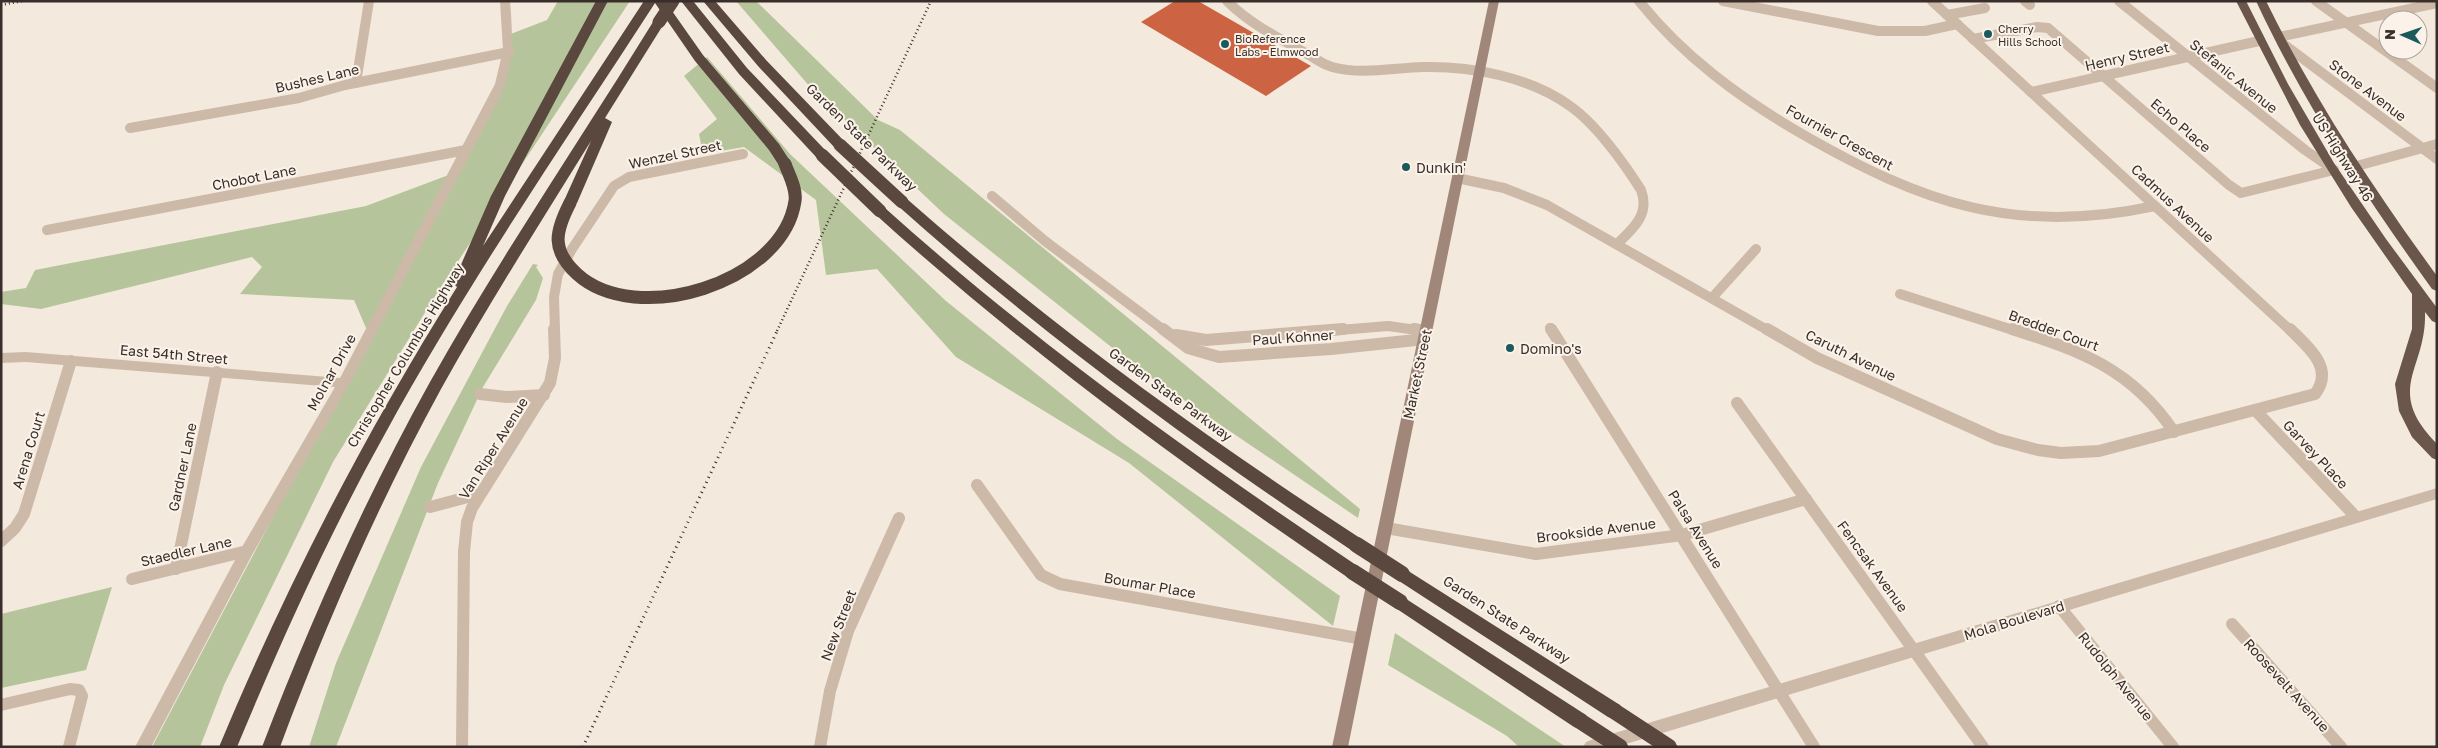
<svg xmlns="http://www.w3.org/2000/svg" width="2438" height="748" font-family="'Golos Text',sans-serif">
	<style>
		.green { fill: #b6c49c }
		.building { fill: #cc6443 }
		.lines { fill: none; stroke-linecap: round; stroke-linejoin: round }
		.minor-far1 { stroke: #cdb9a8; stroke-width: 10 }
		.minor { stroke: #cdb9a8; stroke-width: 12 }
		.tertiary { fill: #cdb9a8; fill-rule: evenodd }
		.secondary { fill: #a18779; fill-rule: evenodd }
		.trunk { fill: #6b564c; fill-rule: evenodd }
		.motorway { fill: #5a483f; fill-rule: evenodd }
		.rail-far1 { stroke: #392e29; stroke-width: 2.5; stroke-dasharray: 1 3; stroke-linecap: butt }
		.rail { stroke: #392e29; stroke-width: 3; stroke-dasharray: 1 4.5; stroke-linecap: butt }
		.motorway-bridge-far1 { stroke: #5a483f; stroke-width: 13 }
		.motorway-bridge { stroke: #5a483f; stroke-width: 16 }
		.poi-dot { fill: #1c595d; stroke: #fbf3ea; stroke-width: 2 }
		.labels { text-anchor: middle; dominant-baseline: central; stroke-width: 4; stroke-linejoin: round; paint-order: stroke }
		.far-poi-label { font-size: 11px; fill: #392e29; stroke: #fbf3ea; text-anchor: start }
		.street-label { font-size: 14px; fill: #392e29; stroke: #fbf3ea }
		.poi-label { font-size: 14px; fill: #392e29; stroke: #fbf3ea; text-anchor: start }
	</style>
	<rect width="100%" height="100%" fill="#f4e9dd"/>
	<g class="green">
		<polygon points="558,1 630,1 437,293 333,462 224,685 200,747 152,747 369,335 354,300 240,294 262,267 252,257 41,309 1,304 1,292 26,288 35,270 366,206 454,173 491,104 508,35 547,20"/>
		<polygon points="736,1 756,1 878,120 900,130 1360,509 1358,518 1144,373 944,214 811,88"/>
		<polygon points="707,57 790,154 946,301 1117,439 1340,596 1333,626 1129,463 956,357 877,269 826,275 816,200 744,147 703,154 699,134 717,119 684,76"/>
		<polygon points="533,264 538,265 536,267 543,278 536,300 483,387 438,483 336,747 309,747 336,663 421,467 507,306"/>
		<polygon points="112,587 86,670 1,688 1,614"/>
		<polygon points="1395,633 1566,747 1519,747 1507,736 1388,665"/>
	</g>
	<polygon class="building" points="1175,1 1198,1 1311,66 1266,96 1141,22"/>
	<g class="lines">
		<g class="minor-far1">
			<path d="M1227,1C1249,23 1275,36 1302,51C1312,56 1321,64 1332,67C1361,75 1393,68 1423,67C1472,66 1530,77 1570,106C1596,124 1624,163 1641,190C1650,214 1634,228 1617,244"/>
			<path d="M1639,1C1684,57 1740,98 1802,134C1922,203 2015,236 2155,206"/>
			<polyline points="1723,1 1878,31 1925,31 1957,24"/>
			<polyline points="1932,1 2291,331"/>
			<polyline points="2025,1 2030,5"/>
			<polyline points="2119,1 2305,150 2334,170"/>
			<polyline points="2316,1 2437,88"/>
			<polyline points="1947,15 1985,8"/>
			<polyline points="2279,37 2437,3"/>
			<polyline points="1973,39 2037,27 2048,28 2229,185 2241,193 2334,170"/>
			<polyline points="2282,43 2437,159"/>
			<polyline points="356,83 369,1"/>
			<polyline points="2031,92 2259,41"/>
			<polyline points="130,128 299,98 345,85 509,52"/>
			<polyline points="2353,167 2437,144"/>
			<polyline points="1457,178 1504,188 1547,205 1769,331"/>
			<polyline points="992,196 1045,241 1165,331"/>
			<polyline points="47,230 466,150"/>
			<polyline points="1900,294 2016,331"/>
			<polyline points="1712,298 1756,249"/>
			<polyline points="1550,328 1552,331"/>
			<polyline points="555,331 554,297 558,274 572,249 614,186 629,177 743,154"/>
			<polyline points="1327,331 1388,326 1424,331"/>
		</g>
		<g class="minor">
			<polyline points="1163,329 1188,348 1219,357 1331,349 1425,339"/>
			<polyline points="1414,329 1426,331"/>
			<polyline points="1551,329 1814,747"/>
			<path d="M1767,329L1817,358L1997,439L2038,450L2061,453L2099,451L2315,394C2335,368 2308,347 2290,329"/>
			<path d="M2012,329C2081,351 2132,369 2174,432"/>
			<polyline points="1176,335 1206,340 1343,329"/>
			<polyline points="480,394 506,397 544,395"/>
			<polyline points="1737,403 1983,747"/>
			<polyline points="2256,411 2355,516"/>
			<polyline points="977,485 1041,575 1060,584 1363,639"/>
			<polyline points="430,507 479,494"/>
			<polyline points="1386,528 1536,554 1682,535 1806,499"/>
			<polyline points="1,541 15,528 24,514 71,361"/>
			<polyline points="176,569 217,372"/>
			<polyline points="132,579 247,551"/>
			<polyline points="2059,606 2173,747"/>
			<polyline points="2232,624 2341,747"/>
			<polyline points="1,705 70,689 79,690 82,696 69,747"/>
			<polyline points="462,747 464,552 467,522 472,508 550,383 555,358 554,329"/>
			<polyline points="820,747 830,691 848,631 899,518"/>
		</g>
		<g class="tertiary">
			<path d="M500,1H510C513,36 514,65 500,97L350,383L252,555L151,747H135L242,547L335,387L26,362L1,363V353L26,352L340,378L495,84L503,50Z"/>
			<polygon points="2437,488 2437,499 1616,747 1583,747 1586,742 1591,740"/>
		</g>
		<polygon class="secondary" points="1489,1 1499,1 1348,747 1332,747"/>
		<g class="trunk">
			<path d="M2236,1H2246L2288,84L2334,163L2386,239L2437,308V323L2432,321L2425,312C2427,370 2383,389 2437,444V460L2432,458L2412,437L2399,411L2395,384L2412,329V294L2351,207L2300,125Z"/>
			<path d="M2256,1H2266C2314,99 2373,188 2437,276V291L2432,289C2366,197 2304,104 2256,1Z"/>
		</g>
		<g class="motorway">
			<path d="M596,1H608L505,196L483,246L644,1H665L703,55L779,144L792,164L785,168L780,167L769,150L695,61L655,3C563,145 467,284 386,432C329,534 282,639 237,747H219C287,584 363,437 457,287L453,283L491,196Z"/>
			<polygon points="681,1 693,1 747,68 827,152 828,155 827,158 817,158 739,74"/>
			<polygon points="703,1 715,1 766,60 845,142 846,145 845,148 835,148 758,66"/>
			<path d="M659,18L665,22L605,118L612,122L577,203L570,208L563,203L591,141C540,223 488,305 441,389C378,504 326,624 280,747H262C310,622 365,499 430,382C499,259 579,142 653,22Z"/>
			<path d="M902,197L907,199C1050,325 1203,436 1363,540L1365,545L1363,550L1357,552L1351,550C1192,444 1040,333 897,205L895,202Z"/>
			<path d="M880,206L885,208C1033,341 1193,456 1359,567L1361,572L1359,577L1353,579L1347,577C1182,465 1023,348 875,214L873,211L875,208Z"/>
			<polygon points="1402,567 1620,705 1623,711 1620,717 1614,719 1608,717 1396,579 1394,574 1396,569"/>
			<polygon points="1400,595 1586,715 1589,721 1586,727 1580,729 1574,727 1394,607 1391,602 1394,597"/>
		</g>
		<g class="rail-far1">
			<polyline points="1,5 23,1"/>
			<polyline points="777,331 931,1"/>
		</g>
		<polyline class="rail" points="583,747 778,329"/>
		<g class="motorway-bridge-far1">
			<polyline points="659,22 673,1"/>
			<polyline points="840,145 902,202"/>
			<polyline points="822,155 880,211"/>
			<path d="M570,203C555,232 551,250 577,274C636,328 783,283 795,201C797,189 789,175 785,164"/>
		</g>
		<g class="motorway-bridge">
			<polyline points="1357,545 1402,574"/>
			<polyline points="1353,572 1400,602"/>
			<polyline points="1614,711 1669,747"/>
			<polyline points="1580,721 1620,747"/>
		</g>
	</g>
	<g class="poi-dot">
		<circle cx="1988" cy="34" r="5"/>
		<circle cx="1225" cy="44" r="5"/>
		<circle cx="1406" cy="167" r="5"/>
		<circle cx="1510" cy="348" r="5"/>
	</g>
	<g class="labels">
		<g class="far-poi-label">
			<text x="1998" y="28">Cherry<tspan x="1998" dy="13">Hills School</tspan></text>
			<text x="1235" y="38">BioReference<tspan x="1235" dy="13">Labs - Elmwood</tspan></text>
		</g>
		<g class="street-label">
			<text transform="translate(2127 56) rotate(-13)">Henry Street</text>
			<text transform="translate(2234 76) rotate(39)">Stefanic Avenue</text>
			<text transform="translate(317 78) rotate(-13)">Bushes Lane</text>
			<text transform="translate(2368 90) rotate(37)">Stone Avenue</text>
			<text transform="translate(2181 125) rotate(41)">Echo Place</text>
			<text transform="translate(862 137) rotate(44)">Garden State Parkway</text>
			<text transform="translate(1840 137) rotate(29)">Fournier Crescent</text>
			<text transform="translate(675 154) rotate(-12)">Wenzel Street</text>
			<text transform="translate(2343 157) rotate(58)">US Highway 46</text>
			<text transform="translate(254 177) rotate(-11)">Chobot Lane</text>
			<text transform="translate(2173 203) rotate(43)">Cadmus Avenue</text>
			<text transform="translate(2054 330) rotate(20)">Bredder Court</text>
			<text transform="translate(1293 337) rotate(-4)">Paul Kohner</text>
			<text transform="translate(174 354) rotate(5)">East 54th Street</text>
			<text transform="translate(405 355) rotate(-59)">Christopher Columbus Highway</text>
			<text transform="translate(1851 355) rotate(26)">Caruth Avenue</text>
			<text transform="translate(331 372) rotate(-61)">Molnar Drive</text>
			<text transform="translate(1417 374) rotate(-78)">Market Street</text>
			<text transform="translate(1171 394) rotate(36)">Garden State Parkway</text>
			<text transform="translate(493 448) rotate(-58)">Van Riper Avenue</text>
			<text transform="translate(28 450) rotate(-73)">Arena Court</text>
			<text transform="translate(2316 454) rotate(47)">Garvey Place</text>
			<text transform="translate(182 467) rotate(-78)">Gardner Lane</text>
			<text transform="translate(1696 529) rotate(58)">Palsa Avenue</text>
			<text transform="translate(1596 530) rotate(-7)">Brookside Avenue</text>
			<text transform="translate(186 551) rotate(-13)">Staedler Lane</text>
			<text transform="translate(1873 566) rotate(54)">Fencsak Avenue</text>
			<text transform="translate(1150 585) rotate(10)">Boumar Place</text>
			<text transform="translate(1507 619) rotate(33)">Garden State Parkway</text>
			<text transform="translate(2014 620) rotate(-17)">Mola Boulevard</text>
			<text transform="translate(838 625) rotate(-69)">New Street</text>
			<text transform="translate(2116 676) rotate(51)">Rudolph Avenue</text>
			<text transform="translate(2287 685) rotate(48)">Roosevelt Avenue</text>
		</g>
		<g class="poi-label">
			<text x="1416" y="167">Dunkin'</text>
			<text x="1520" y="348">Domino's</text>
		</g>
	</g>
	<rect width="2438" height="748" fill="none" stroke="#392e29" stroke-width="5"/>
	<g transform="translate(2403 35) rotate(272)"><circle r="24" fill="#fbf3ea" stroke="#ada49d"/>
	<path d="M0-4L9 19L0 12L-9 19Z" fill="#1c595d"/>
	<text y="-8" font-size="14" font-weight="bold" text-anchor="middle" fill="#392e29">N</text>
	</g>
</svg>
